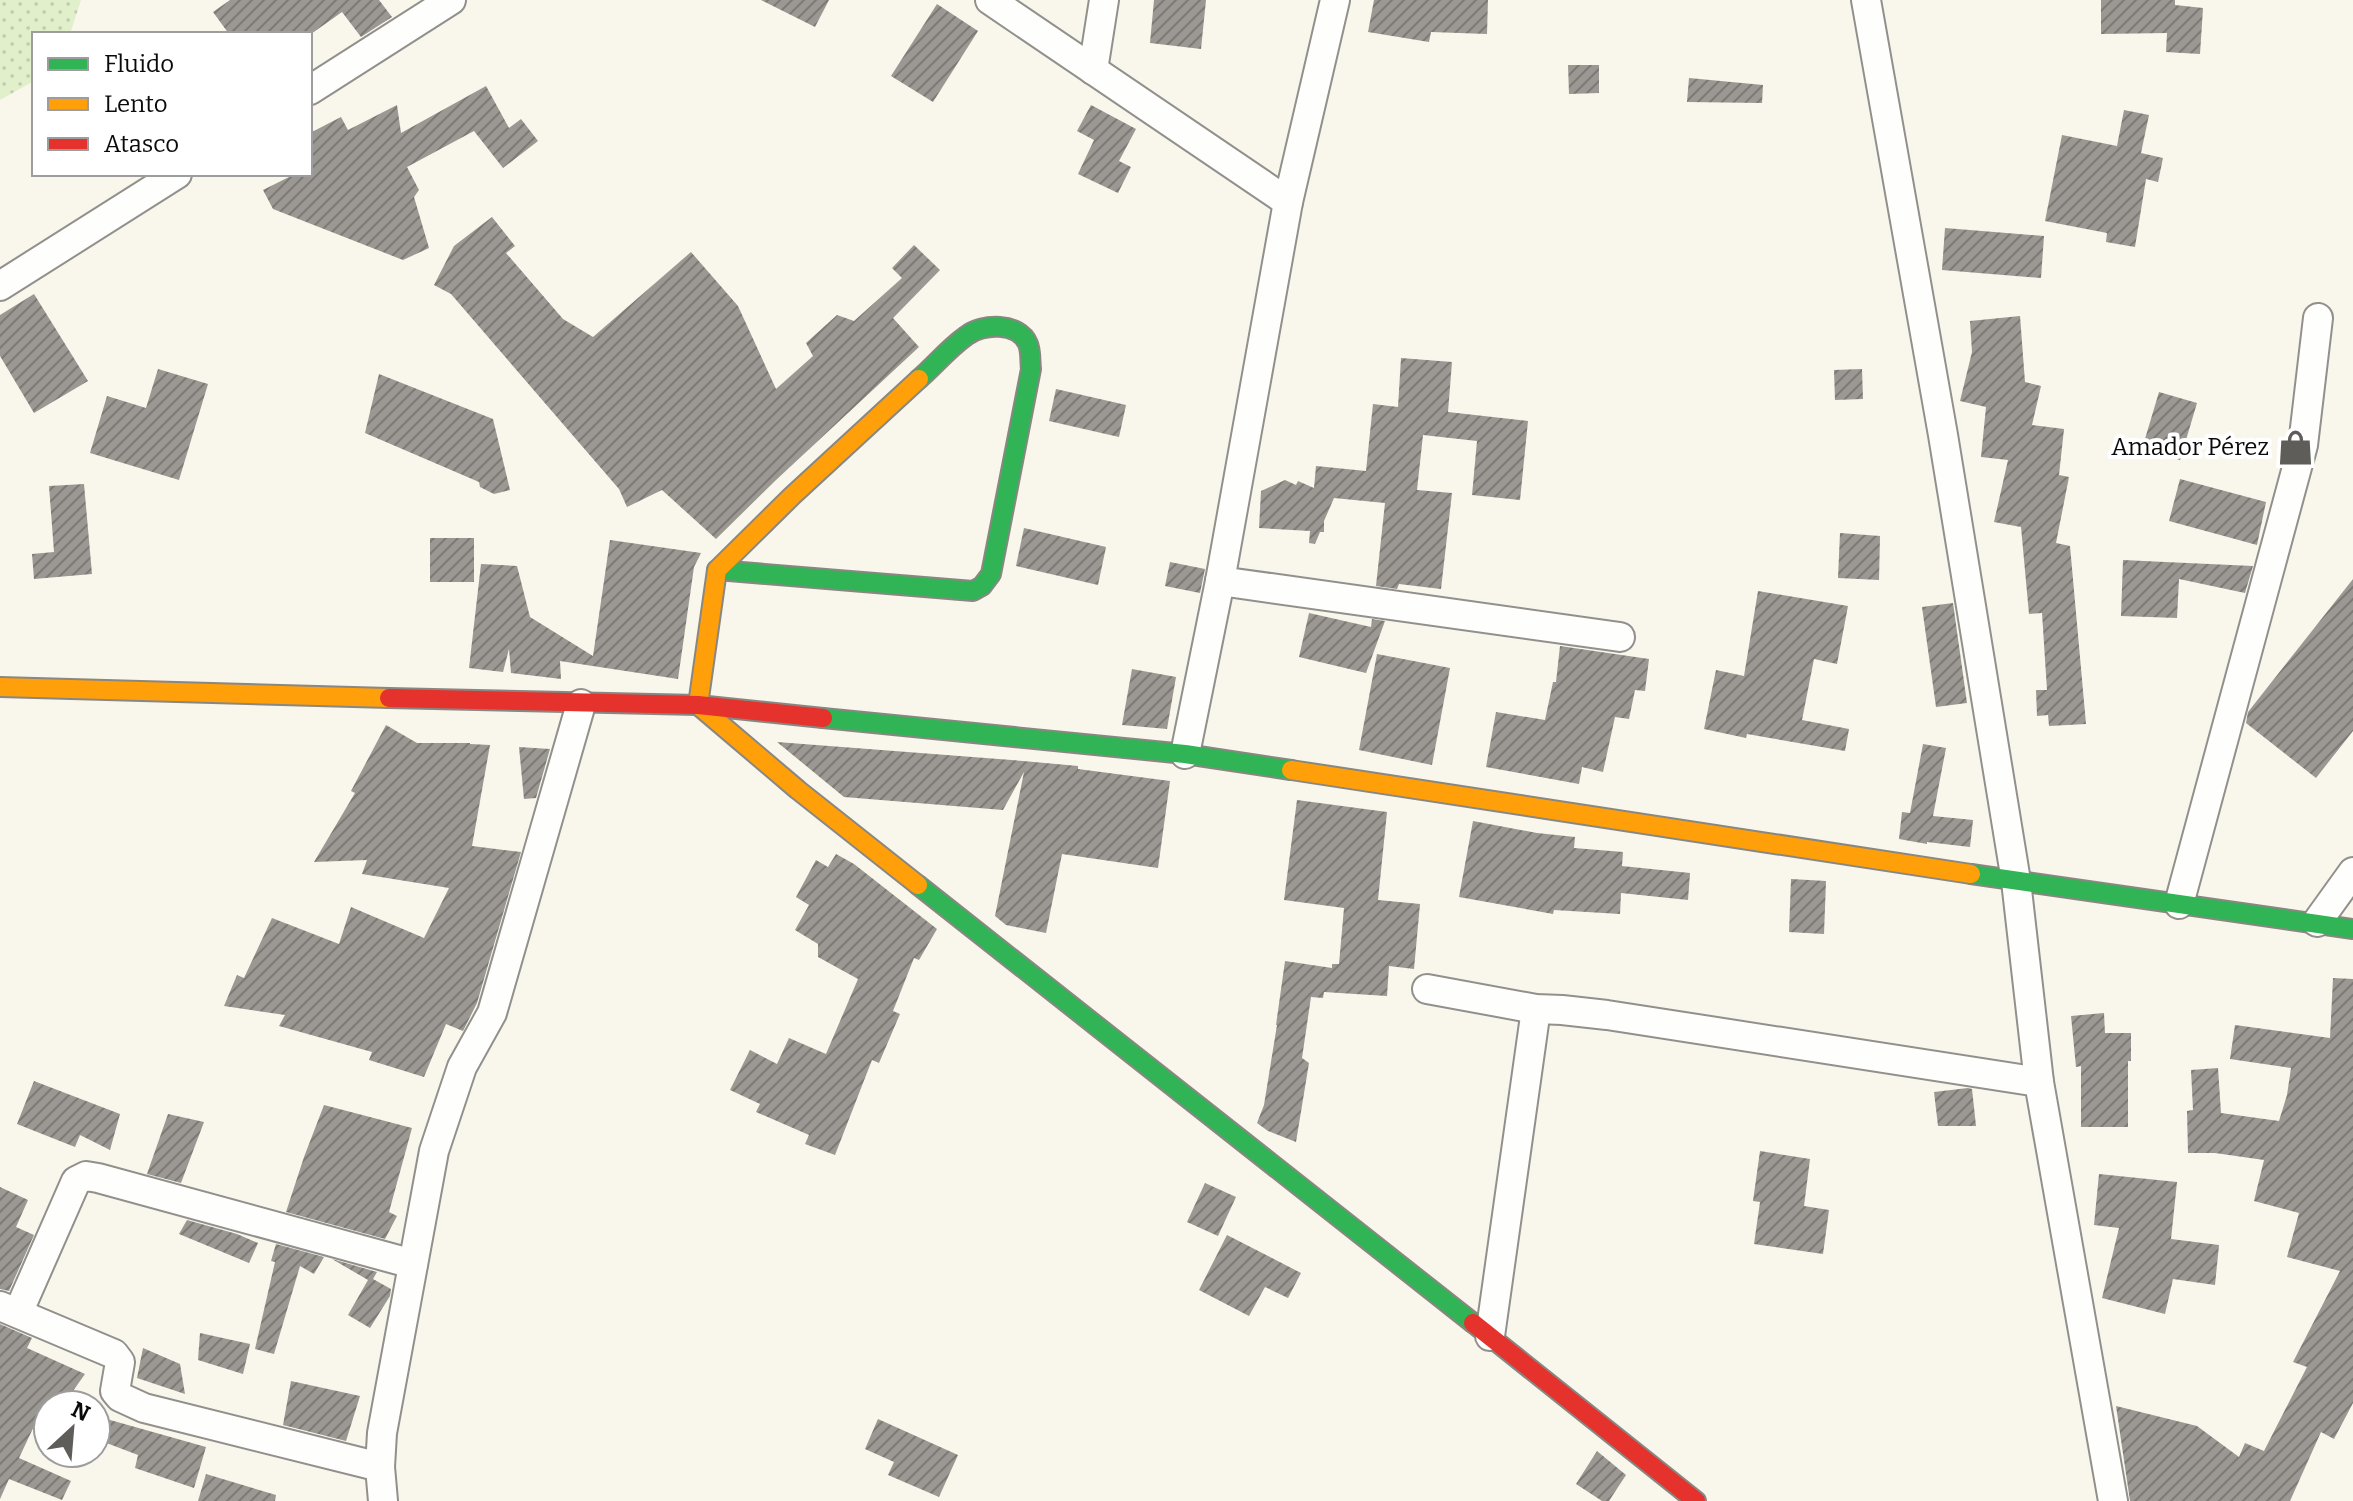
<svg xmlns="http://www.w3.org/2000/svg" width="2353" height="1501" font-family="Bitter,serif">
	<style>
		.grass { fill: url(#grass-dots) }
		.building { fill: url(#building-hatch) }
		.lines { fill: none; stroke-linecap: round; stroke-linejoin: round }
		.street-casing { stroke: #92908c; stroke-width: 32 }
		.fast-casing { stroke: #888782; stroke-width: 22 }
		.slow-casing { stroke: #888782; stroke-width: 22 }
		.jam-casing { stroke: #888782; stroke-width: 22 }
		.street { stroke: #fefefc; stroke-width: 28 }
		.fast { stroke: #30b455; stroke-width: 18 }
		.slow { stroke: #ff9f0a; stroke-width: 18 }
		.jam { stroke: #e5322d; stroke-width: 18 }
		.labels { text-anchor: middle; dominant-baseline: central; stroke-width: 8; stroke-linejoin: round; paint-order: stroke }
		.poi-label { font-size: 24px; fill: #0a0a0a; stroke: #fff; text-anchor: end }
	</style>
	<defs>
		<pattern id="grass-dots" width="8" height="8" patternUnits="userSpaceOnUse" patternTransform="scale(2)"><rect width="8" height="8" fill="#e2efcb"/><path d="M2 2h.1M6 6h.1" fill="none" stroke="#c1ccad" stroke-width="1.8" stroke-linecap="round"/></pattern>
		<pattern id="building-hatch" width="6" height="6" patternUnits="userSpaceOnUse" patternTransform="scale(2)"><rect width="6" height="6" fill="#9b9893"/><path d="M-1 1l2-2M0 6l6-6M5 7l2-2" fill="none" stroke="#7d7a76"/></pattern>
	</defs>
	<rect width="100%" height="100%" fill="#f9f6ec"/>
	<polygon class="grass" points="0,0 81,0 70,34 34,34 34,81 0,100"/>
	<g class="building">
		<polygon points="230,0 379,0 392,17 361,37 342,12 311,34 229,34 213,12"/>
		<polygon points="761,0 829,0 815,27"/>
		<polygon points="1154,0 1206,0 1201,49 1150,43"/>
		<polygon points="1374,0 1488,0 1487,34 1431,32 1429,42 1368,32"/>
		<polygon points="2101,0 2175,0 2175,5 2203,8 2200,54 2166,52 2167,33 2101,34"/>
		<polygon points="937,4 978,31 933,102 891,76"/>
		<polygon points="1568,65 1599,65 1599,93 1569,94"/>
		<polygon points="1689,78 1763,85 1762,103 1687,102"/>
		<polygon points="486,86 509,128 521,119 538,141 503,168 474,131 407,167 419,190 414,197 429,248 403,260 273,209 263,190 295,174 310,174 310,133 341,117 348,130 397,105 401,133"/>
		<polygon points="1091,105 1136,129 1119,161 1131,167 1118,193 1078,174 1094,140 1077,131"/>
		<polygon points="2124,110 2149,115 2141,153 2163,158 2158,182 2146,179 2135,247 2106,242 2107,233 2045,221 2062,135 2117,146"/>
		<polygon points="492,217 515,246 506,253 563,319 593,337 691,252 738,306 776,389 813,356 806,343 837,315 854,321 902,278 892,268 914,245 940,270 893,318 919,347 776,480 716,539 662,490 627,507 619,489 451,294 434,285 454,246"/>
		<polygon points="1945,228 2044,236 2041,278 1942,270"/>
		<polygon points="34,294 88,381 34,413 0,356 0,315"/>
		<polygon points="2020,316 2025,382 2041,386 2032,425 2064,429 2059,475 2069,477 2056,543 2070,546 2086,724 2049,726 2048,715 2037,716 2036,690 2047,690 2042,613 2029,614 2021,527 1994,522 2008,460 1981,457 1986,407 1960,401 1972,352 1970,321"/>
		<polygon points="1401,358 1452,362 1448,412 1528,421 1520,500 1472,495 1477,441 1423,435 1417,490 1452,493 1441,589 1399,584 1397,589 1376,586 1385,503 1334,498 1324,521 1324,532 1320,532 1315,544 1309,543 1310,531 1259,528 1261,491 1285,480 1296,485 1298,481 1314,488 1316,466 1366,471 1373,404 1398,407"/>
		<polygon points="158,369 208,384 179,480 90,453 107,396 146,408"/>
		<polygon points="1862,369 1863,399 1835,400 1834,370"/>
		<polygon points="379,374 493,419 510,490 494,494 480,487 479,482 365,433"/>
		<polygon points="1056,389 1126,405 1119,437 1049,421"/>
		<polygon points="2159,392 2197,403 2180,460 2142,449"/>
		<polygon points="2180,479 2266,502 2257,545 2169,521"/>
		<polygon points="84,484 92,574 34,579 32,554 54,552 49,486"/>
		<polygon points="1024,528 1106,547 1098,585 1016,566"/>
		<polygon points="1840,533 1880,536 1879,580 1838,578"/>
		<rect x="430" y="538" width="44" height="44"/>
		<polygon points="610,540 701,553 694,567 678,679 560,661 561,679 511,673 509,649 503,672 469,668 481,564 517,566 530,617 593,656"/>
		<polygon points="2123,560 2165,562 2253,566 2245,593 2179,579 2177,618 2121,616"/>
		<polygon points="1170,562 1205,569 1200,593 1165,586"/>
		<polygon points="2353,579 2353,731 2316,778 2246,723 2248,712"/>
		<polygon points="1758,591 1848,606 1837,664 1814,659 1802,720 1849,729 1845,751 1747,734 1746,738 1704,729 1716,670 1744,676"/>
		<polygon points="1953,603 1967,703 1936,707 1922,607"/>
		<polygon points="1309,613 1371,627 1372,619 1385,621 1366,673 1299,657"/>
		<polygon points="1560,646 1649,659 1645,691 1635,690 1629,719 1615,717 1603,772 1582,767 1579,784 1486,767 1496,712 1545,720 1553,682 1556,682"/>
		<polygon points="1377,654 1450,668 1432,765 1359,750"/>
		<polygon points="1132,669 1176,677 1167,729 1122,725"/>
		<polygon points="386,725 417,743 470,743 470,744 490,745 472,846 521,852 477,1003 463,1031 446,1024 424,1077 369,1060 372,1052 279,1026 285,1015 224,1006 237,975 244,978 272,918 339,944 351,907 424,938 449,888 362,874 367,860 314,862 355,793 351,791"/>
		<polygon points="777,742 1023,761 1078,766 1078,769 1170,781 1158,868 1062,854 1046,933 1006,925 995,916 1024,772 1003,810 844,797"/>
		<polygon points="1923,744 1946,748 1933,816 1973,820 1970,847 1927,842 1927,844 1899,839 1902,812 1910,813"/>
		<polygon points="519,747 550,749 536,798 524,799"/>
		<polygon points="1297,800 1387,812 1378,900 1420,904 1414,969 1389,966 1387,996 1324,992 1323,998 1311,997 1302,1058 1309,1063 1296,1142 1268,1131 1257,1123 1264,1105 1277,1025 1276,1025 1285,961 1332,968 1332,964 1339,964 1344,908 1284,900"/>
		<polygon points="1473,821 1537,833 1575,837 1574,848 1623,852 1622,866 1690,873 1688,900 1621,893 1620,914 1554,910 1553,914 1459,897"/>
		<polygon points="836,854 854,864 937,929 919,960 914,958 893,1011 900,1014 879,1063 872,1060 835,1155 805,1144 809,1135 756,1112 760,1104 730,1090 750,1050 777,1064 789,1038 826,1054 858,979 818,957 818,944 795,930 809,905 796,897 816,860 828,867"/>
		<polygon points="1791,879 1826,881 1824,934 1789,932"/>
		<polygon points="2333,978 2353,979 2353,1403 2334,1439 2321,1432 2290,1501 2130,1501 2116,1406 2197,1426 2239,1457 2245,1443 2264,1451 2307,1367 2293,1362 2340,1271 2287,1257 2299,1213 2254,1201 2264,1160 2215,1153 2188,1153 2187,1111 2193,1110 2191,1070 2218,1068 2221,1113 2279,1121 2287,1095 2291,1068 2230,1059 2235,1025 2330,1038"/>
		<polygon points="2104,1013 2105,1033 2131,1033 2131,1061 2128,1061 2128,1127 2081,1127 2081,1066 2076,1067 2071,1016"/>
		<polygon points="34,1081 120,1114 110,1150 80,1135 75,1147 17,1124"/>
		<polygon points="1968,1088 1972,1089 1976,1126 1938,1126 1934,1092"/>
		<polygon points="324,1105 412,1128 389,1212 397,1216 385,1239 286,1212 304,1157"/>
		<polygon points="168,1114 204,1122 181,1183 147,1174"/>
		<polygon points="1760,1151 1810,1159 1804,1206 1829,1210 1823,1254 1754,1244 1760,1202 1753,1201"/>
		<polygon points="2099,1174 2177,1182 2171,1239 2219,1245 2215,1285 2173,1279 2165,1314 2102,1298 2119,1228 2094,1225"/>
		<polygon points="1205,1183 1236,1197 1218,1236 1187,1222"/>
		<polygon points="0,1187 28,1200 16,1227 34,1235 9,1291 0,1289"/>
		<polygon points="187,1220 237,1234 258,1243 249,1263 179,1234"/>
		<polygon points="1227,1235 1301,1273 1288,1298 1265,1287 1249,1316 1199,1290"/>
		<polygon points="276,1244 324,1257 314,1274 300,1266 274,1354 255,1349 275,1262 271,1261"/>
		<polygon points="332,1259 377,1272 373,1279 391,1289 390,1296 370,1328 348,1315 368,1280"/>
		<polygon points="0,1324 32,1338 27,1348 85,1374 63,1405 44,1405 19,1458 71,1481 62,1500 9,1479 0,1499"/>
		<polygon points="200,1333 250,1344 243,1374 198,1360"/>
		<polygon points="143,1348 180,1364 185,1394 137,1378"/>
		<polygon points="291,1381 360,1396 346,1441 283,1425"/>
		<polygon points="96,1416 206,1447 194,1488 135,1468 138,1455 96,1439"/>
		<polygon points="878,1419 958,1455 939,1497 888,1475 894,1462 865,1449"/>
		<polygon points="1597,1451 1626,1475 1609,1501 1602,1501 1576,1484"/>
		<polygon points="206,1474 276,1495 275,1501 198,1501"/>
	</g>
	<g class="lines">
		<defs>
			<g id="street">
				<polyline points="990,0 1288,202"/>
				<polyline points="1866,0 1943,435 2016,881 2039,1082 2113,1501"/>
				<polyline points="1093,70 1104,0"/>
				<polyline points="310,90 451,0"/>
				<polyline points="0,286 177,174"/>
				<polyline points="1220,581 1620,637"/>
				<polyline points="1185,754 1220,581 1288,202 1335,0"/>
				<polyline points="2179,904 2303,445 2318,318"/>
				<polyline points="2317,922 2353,872"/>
				<polyline points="1427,989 1536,1009 1562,1010 1607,1015 2039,1082"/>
				<polyline points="0,1306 114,1354 120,1362 115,1391 120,1397 144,1408 380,1467"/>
				<polyline points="18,1313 76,1181 86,1176 98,1178 413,1264"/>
				<polyline points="1490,1336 1536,1009"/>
				<polyline points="383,1501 380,1467 382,1433 434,1151 462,1067 492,1013 581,704"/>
			</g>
			<g id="fast">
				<path d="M717,570L973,591L982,586L991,574L1031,369C1030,361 1031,351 1028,344C1019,322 982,323 966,336C949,348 935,365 919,379"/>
				<polyline points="823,718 1185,754 1291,770"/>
				<polyline points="1971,874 2353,929"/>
				<polyline points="918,885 1473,1323"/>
			</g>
			<g id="slow">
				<polyline points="0,687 389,698"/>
				<polyline points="1291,770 1971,874"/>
				<polyline points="918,885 798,790 698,705 717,570 792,496 919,379"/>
			</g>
			<g id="jam">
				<polyline points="389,698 698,705 823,718"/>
				<polyline points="1473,1323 1696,1501"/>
			</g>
		</defs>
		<use href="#street" class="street-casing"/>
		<use href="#fast" class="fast-casing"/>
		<use href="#slow" class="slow-casing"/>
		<use href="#jam" class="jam-casing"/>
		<use href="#street" class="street"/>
		<use href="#fast" class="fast"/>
		<use href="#slow" class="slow"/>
		<use href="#jam" class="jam"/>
	</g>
	<defs>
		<symbol id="shop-bare" viewBox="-9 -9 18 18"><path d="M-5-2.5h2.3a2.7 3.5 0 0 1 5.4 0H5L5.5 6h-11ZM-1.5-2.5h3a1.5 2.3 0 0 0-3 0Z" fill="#5e5d59" stroke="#fff" stroke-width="2.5" paint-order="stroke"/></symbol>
	</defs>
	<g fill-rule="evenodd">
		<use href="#shop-bare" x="2270" y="422" width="51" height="51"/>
	</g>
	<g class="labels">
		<g class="poi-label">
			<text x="2269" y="447">Amador Pérez</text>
		</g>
	</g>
	<rect x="32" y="32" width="280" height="144" fill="#ffffff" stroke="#9d9d9d" stroke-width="2"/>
	<rect x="48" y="58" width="40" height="12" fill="#30b455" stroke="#9d9d9d" stroke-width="2"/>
	<text x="104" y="72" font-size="24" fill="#0a0a0a">Fluido</text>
	<rect x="48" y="98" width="40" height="12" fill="#ff9f0a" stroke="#9d9d9d" stroke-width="2"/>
	<text x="104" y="112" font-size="24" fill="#0a0a0a">Lento</text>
	<rect x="48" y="138" width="40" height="12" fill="#e5322d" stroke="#9d9d9d" stroke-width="2"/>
	<text x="104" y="152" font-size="24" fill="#0a0a0a">Atasco</text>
	<g transform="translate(72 1429) rotate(26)"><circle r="38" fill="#ffffff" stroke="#9d9d9d" stroke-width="2"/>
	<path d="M0-6L14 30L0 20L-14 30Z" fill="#5e5d59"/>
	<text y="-12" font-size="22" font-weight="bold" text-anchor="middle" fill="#0a0a0a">N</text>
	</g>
</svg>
